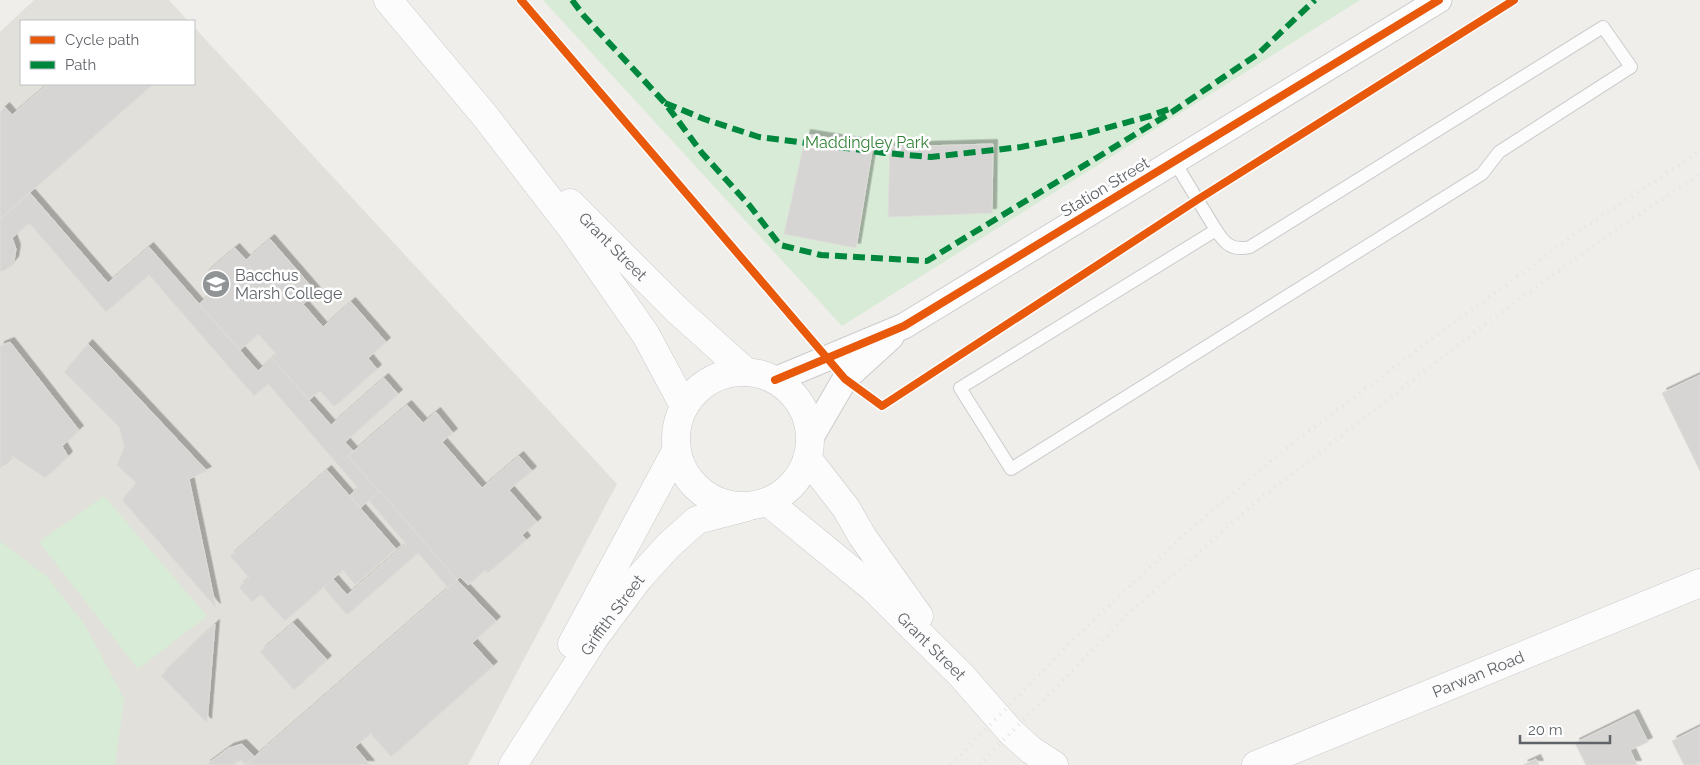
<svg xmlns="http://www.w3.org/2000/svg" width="1700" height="765" font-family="Raleway,sans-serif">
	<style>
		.education { fill: #e2e0da }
		.green { fill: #d8ebd6 }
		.building { fill: #d6d5d3; stroke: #deddd9; filter: url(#shadow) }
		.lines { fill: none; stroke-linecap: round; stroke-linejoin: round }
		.service-casing { stroke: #cbcccc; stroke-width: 14 }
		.minor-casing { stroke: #cbcccc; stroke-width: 27 }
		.tertiary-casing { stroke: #cbcccc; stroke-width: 29 }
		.secondary-casing { stroke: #cacacb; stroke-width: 29 }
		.service { stroke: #fdfcfc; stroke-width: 12 }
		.minor { stroke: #fdfcfc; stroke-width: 25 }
		.tertiary { stroke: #fdfcfc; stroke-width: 28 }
		.secondary { stroke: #fdfcfc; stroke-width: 28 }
		.rail { stroke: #e4e4e4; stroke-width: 4; stroke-dasharray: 1 6; stroke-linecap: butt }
		.quiet { stroke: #00873e; stroke-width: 6; stroke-dasharray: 12 6; stroke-linecap: butt }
		.cycleway-casing { stroke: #fff; stroke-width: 11 }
		.cycleway { stroke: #e8590c; stroke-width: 8 }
		.labels { text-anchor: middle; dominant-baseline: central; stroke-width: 5; stroke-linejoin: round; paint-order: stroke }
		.park-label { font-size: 16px; fill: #348238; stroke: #fff }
		.street-label { font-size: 16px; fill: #5f6368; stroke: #fff }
		.poi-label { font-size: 16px; fill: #5f6368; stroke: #fff; text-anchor: start }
	</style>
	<defs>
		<filter id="shadow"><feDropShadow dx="4.5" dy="-4.5" stdDeviation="0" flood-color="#0004"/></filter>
	</defs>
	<rect width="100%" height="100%" fill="#efeeea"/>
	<polygon class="education" points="34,0 169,0 188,21 21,21 21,84 194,84 194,27 617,484 468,765 0,765 0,32"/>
	<g class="green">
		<polygon points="543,0 1360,0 842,326"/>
		<polygon points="104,496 207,616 138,669 39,542"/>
		<polygon points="0,541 47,577 85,625 124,699 115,765 0,765"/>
	</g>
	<g class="building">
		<polygon points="48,84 153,84 0,219 0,112 5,107 12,115"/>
		<polygon points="806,134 873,145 856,248 784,234"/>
		<polygon points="993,144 992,213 888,217 890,147"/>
		<polygon points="30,193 108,283 149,247 258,371 272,358 331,425 384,378 398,394 345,442 353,451 348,456 380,491 360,508 350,495 358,488 268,384 254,396 149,275 106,312 29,223 12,238 16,249 14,261 6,270 0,272 0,219"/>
		<polygon points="270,239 316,292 303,304 323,327 351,302 386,342 368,358 377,369 334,407 320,391 309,400 272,358 276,354 258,334 240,350 199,304 216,289 204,275 235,248 246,260"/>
		<polygon points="10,342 79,430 62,446 68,456 45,478 12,456 0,469 0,346"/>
		<polygon points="88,344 207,471 189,479 216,608 122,500 136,483 117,465 124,447 119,427 64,372"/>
		<polygon points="1700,375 1700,471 1662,393"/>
		<polygon points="407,405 423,423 436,412 453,433 442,442 482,488 519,456 532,471 509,490 537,522 522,535 526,540 488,573 485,570 468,585 460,577 457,580 348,456"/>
		<polygon points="327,470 396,549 355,585 343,570 285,621 261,595 252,602 239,587 249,578 230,556"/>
		<polygon points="380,491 457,580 448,588 418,553 347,615 323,587 333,579 347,595 406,544 369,501"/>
		<polygon points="457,580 496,621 472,643 493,666 391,757 370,733 355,747 370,765 245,765"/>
		<polygon points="293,623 327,660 294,690 260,652"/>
		<polygon points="215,624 207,723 161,676"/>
		<polygon points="1634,714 1648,742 1630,750 1637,765 1586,765 1575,743"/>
		<polygon points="1700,727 1700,765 1684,765 1672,741"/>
		<polygon points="242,744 255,757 245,765 240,759 234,765 206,765 229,748"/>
		<polygon points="1536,759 1539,765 1523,765"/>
	</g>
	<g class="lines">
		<defs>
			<g id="service">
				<path d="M1603,27L1631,67L1499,152L1482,174L1011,469L960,388L1216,230C1225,244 1232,251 1250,247Z"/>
				<polyline points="1174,161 1216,230"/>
			</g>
			<g id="minor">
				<polyline points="775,380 904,326 1439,0"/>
				<polyline points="810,439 845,379 891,337"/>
			</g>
			<g id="tertiary">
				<polyline points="572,644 676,451"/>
				<path id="s1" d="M513,765L595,637L639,578L668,546L697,520L747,507"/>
			</g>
			<g id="secondary">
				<polyline points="388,0 485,116 573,230 646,335 684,406"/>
				<path id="s2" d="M570,203L677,310L746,372"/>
				<circle cx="743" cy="439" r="67"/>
				<polyline points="807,458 846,508 862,536 919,616"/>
				<path id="s3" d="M768,502L873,588L961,675L1011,732L1031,750L1054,765"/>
				<path id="s4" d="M1256,765L1700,583"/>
			</g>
		</defs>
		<use href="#service" class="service-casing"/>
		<use href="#minor" class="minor-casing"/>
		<use href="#tertiary" class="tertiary-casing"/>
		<use href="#secondary" class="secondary-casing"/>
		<use href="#service" class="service"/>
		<use href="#minor" class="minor"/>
		<use href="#tertiary" class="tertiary"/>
		<use href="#secondary" class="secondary"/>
		<g class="rail">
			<polyline points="951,765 1081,632 1182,537 1285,449 1421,347 1578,232 1700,151"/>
			<polyline points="979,765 1127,615 1256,502 1492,319 1620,227 1700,174"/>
		</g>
		<g class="quiet">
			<polyline points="572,0 584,16 665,103 702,153 750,206 780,245 821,255 927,261 1172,112 1258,54 1315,0"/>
			<polyline points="665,103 704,119 759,137 885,153 931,157 1021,147 1081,135 1150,116 1172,108"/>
		</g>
		<defs>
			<g id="cycleway">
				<polyline points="521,0 845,379 882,406 1197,200 1514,0"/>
				<polyline points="775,380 904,326 1439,0"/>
			</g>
		</defs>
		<use href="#cycleway" class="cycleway-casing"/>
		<use href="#cycleway" class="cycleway"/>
	</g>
	<defs>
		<symbol id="school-disc" viewBox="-11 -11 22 22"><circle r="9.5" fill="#919496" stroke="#fff"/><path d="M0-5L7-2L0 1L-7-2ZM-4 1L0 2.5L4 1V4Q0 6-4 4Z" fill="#fff"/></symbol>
	</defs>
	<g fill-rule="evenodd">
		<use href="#school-disc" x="200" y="268" width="32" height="32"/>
	</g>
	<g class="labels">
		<g class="park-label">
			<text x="867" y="142">Maddingley Park</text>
		</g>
		<g class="street-label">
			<text transform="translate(1105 187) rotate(-31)">Station Street</text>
			<text stroke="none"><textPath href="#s2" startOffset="61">Grant Street</textPath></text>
			<text stroke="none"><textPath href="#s1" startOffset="180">Griffith Street</textPath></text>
			<text stroke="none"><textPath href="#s3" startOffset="218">Grant Street</textPath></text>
			<text stroke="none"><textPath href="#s4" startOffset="240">Parwan Road</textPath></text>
		</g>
		<g class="poi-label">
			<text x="235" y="275">Bacchus<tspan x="235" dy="18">Marsh College</tspan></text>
		</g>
	</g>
	<rect x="20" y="20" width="175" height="65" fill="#ffffff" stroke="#bfc1c3"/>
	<rect x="30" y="36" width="25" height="8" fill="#e8590c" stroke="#bfc1c3"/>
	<text x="65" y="45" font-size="15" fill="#5f6368">Cycle path</text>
	<rect x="30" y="61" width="25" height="8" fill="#00873e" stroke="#bfc1c3"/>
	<text x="65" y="70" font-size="15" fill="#5f6368">Path</text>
	<path d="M1520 735v8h90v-8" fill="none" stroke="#5f6368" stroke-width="2.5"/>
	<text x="1528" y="735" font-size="15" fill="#5f6368" stroke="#ffffff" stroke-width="4" paint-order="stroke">20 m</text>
</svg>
